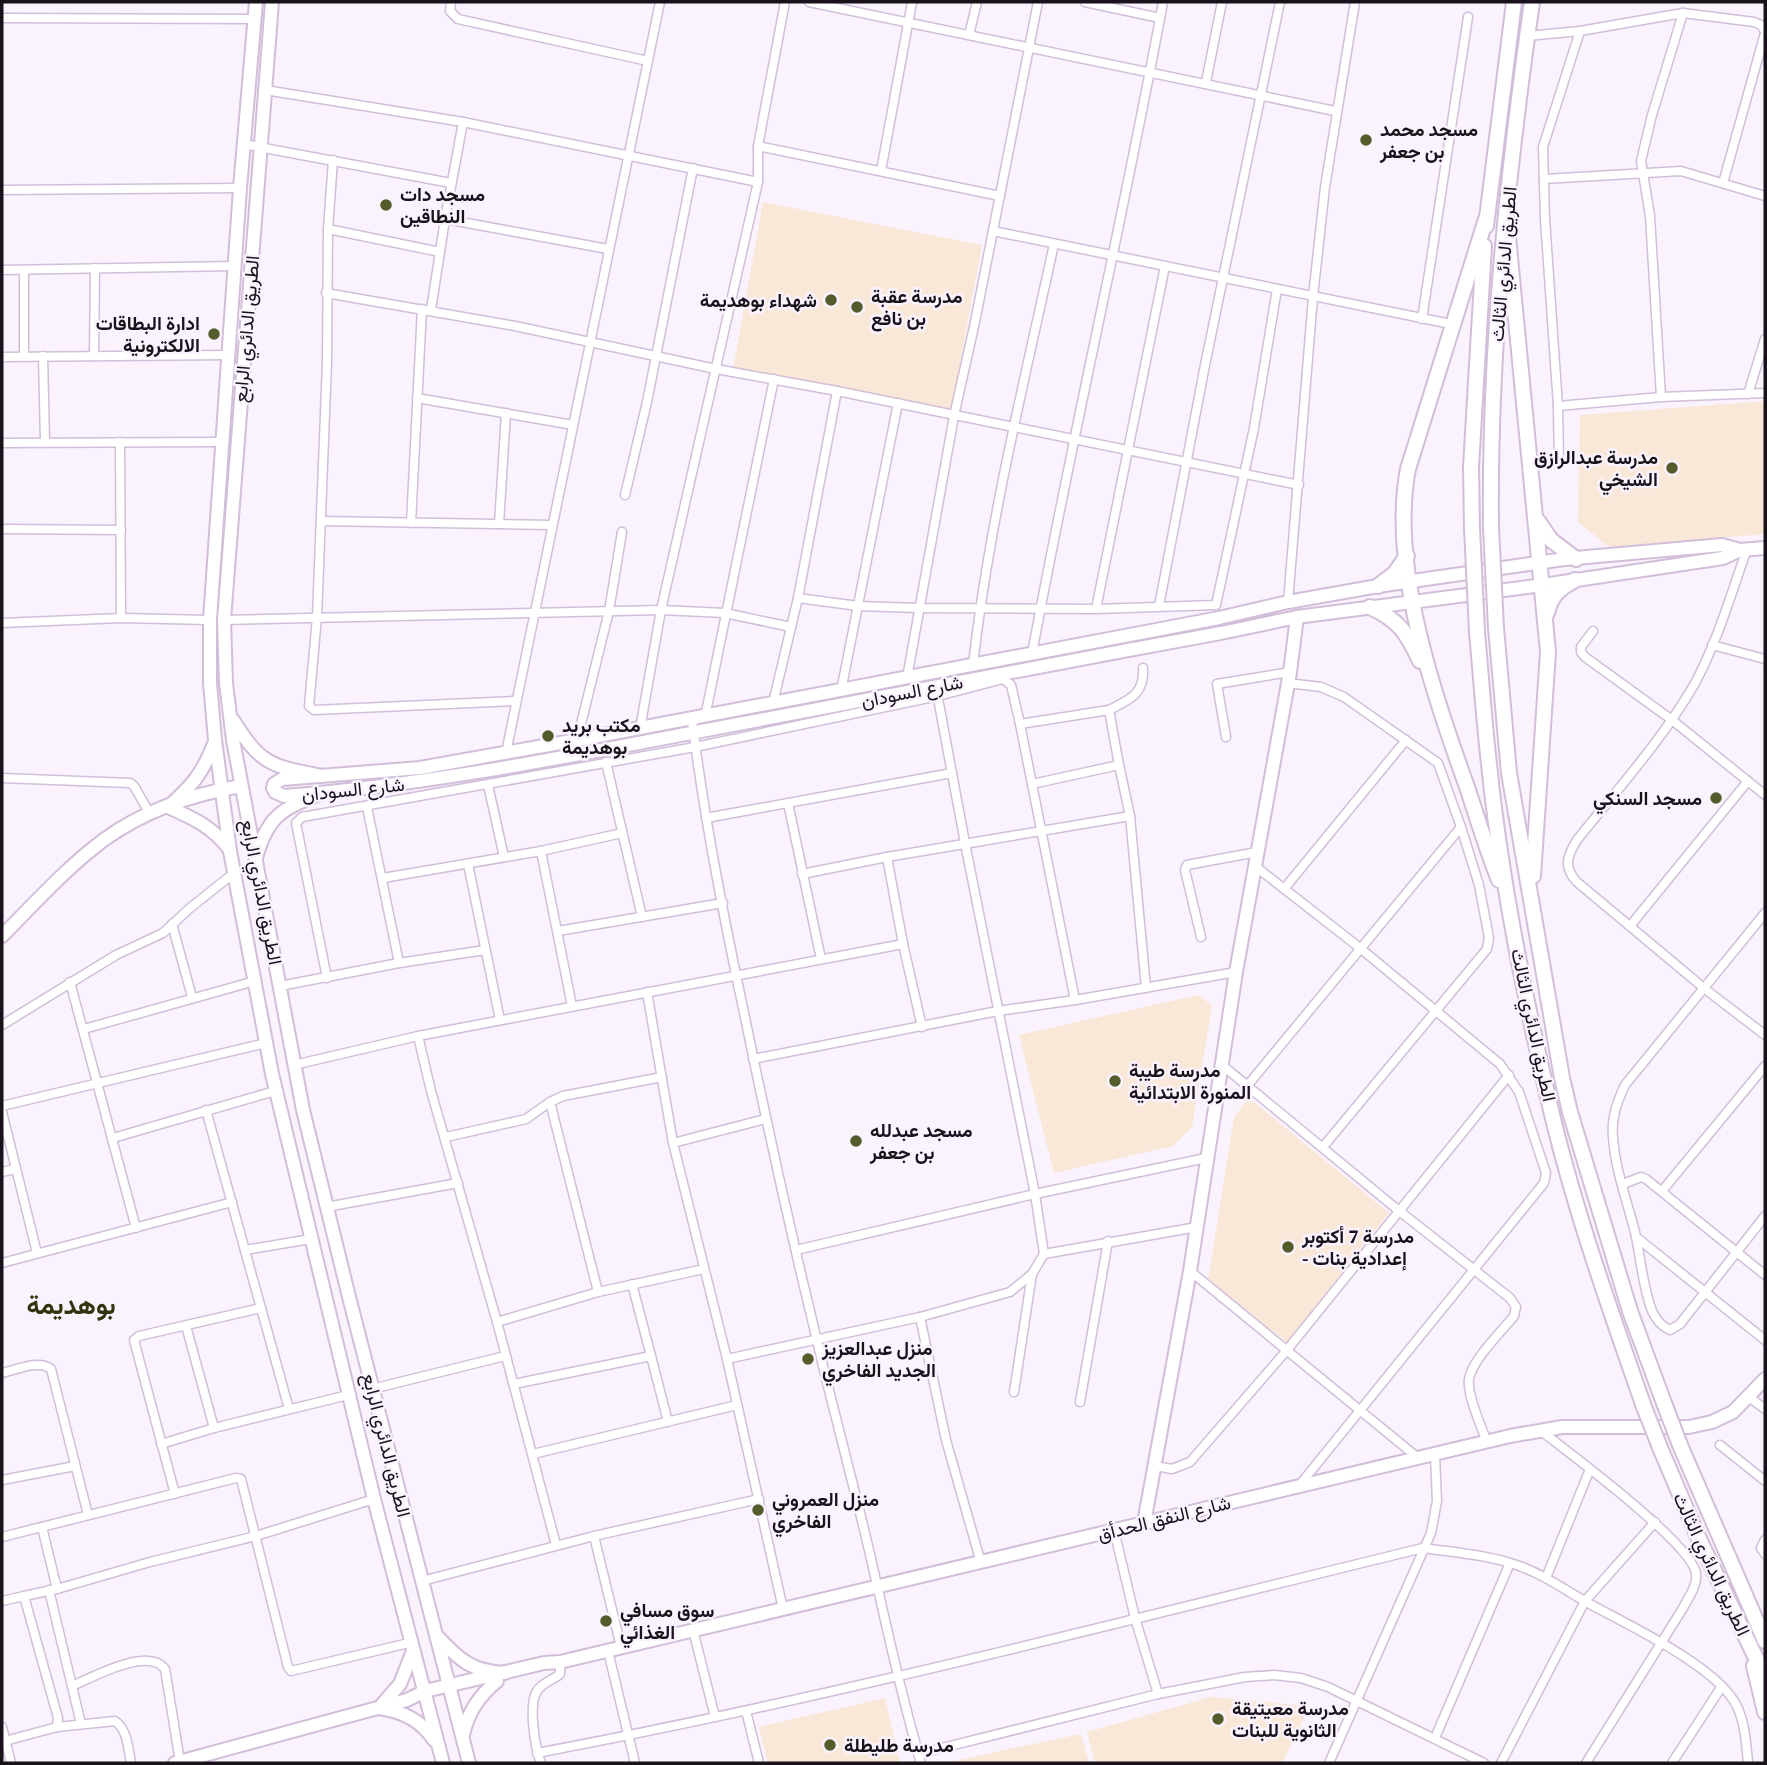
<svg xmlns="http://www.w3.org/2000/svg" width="1767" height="1765" font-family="'Source Serif 4',Vazirmatn,serif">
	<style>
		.education { fill: #f9e8d7 }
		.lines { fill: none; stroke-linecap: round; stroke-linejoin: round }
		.street-casing { stroke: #d2bed9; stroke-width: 11 }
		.secondary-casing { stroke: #d2bed9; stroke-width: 16 }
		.primary-casing { stroke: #d2bed9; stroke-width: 16 }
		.highway-casing { stroke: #d2bed9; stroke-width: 18 }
		.street { stroke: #fff; stroke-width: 8 }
		.secondary { stroke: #fff; stroke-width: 12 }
		.primary { stroke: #fff; stroke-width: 12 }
		.highway { stroke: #fff; stroke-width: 14 }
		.highway-bridge-casing { stroke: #d2bed9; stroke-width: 18; stroke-linecap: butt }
		.highway-bridge { stroke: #fff; stroke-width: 14 }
		.poi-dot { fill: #555c2b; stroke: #faf2fd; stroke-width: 2.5 }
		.labels { text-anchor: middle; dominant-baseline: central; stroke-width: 5; stroke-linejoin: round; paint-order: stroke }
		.poi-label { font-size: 19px; font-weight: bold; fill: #19121b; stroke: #faf2fd; text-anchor: start }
		.street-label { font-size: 19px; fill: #19121b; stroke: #faf2fd }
		.district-label { font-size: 26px; font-weight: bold; fill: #30350d; stroke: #faf2fd }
	</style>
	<rect width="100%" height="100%" fill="#faf2fd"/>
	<g class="education">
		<polygon points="763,202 982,245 951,412 733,370"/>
		<polygon points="1765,401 1765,534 1609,547 1578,522 1580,415"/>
		<polygon points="1199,995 1212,1006 1192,1127 1173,1146 1054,1173 1019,1035"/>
		<polygon points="1249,1098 1389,1213 1287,1342 1208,1281 1234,1117"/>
		<polygon points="1211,1697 1310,1706 1282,1763 1095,1763 1087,1732"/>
		<polygon points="885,1698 900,1763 768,1763 759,1727"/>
		<polygon points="1081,1734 1089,1763 944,1763"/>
	</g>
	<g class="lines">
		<defs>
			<g id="street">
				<polyline points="451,2 450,11 458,19 648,61"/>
				<polyline points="809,2 1335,111"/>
				<polyline points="1085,2 1160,18"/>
				<polyline points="2,18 255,19"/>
				<polyline points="969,35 977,2"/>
				<polyline points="1527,36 1580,31"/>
				<polyline points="1206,82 1222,2"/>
				<polyline points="265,90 463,122 758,182"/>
				<polyline points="243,144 451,183"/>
				<polyline points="758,146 1000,196"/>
				<polyline points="333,160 328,229 327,362 317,617 309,706 314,710 516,701"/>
				<polyline points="881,171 912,2"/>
				<polyline points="1544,179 1681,171 1765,196"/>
				<polyline points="1723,183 1765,33"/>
				<polyline points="2,190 240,188"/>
				<polyline points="445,219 608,249"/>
				<polyline points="328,229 440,252"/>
				<polyline points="993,231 1451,324"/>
				<polyline points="2,270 235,266"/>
				<polyline points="326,293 515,326 716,369 837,391 1299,485"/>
				<polyline points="431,310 445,219 463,122"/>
				<polyline points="1422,319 1468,17"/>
				<polyline points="24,356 24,270"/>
				<polyline points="43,356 45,442"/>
				<polyline points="94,356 95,268"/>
				<polyline points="2,357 229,355"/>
				<polyline points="1748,394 1765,339"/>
				<polyline points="1661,397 1650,216 1641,161 1652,115 1683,13"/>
				<polyline points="417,398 573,425"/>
				<polyline points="1558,406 1661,397 1765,393"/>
				<polyline points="120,442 121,618"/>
				<polyline points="2,443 221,442"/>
				<polyline points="1559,465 1558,406 1545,219 1543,147 1580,31 1683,13 1754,22 1761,25 1765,31"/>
				<polyline points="625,495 647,402 693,168"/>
				<polyline points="321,521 552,525"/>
				<polyline points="411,523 422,309"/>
				<polyline points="499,524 506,413"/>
				<polyline points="2,529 121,530"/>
				<path d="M1747,549C1731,594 1717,643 1694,685C1662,740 1617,790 1577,840C1567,856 1563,867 1577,882L1705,989L1765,1035"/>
				<polyline points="798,598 858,606 918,608 1096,609 1216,605 1254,428 1277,289"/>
				<polyline points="1288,602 1313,297 1325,187 1355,2"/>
				<polyline points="1159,606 1205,365 1280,2"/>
				<polyline points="1096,609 1165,266"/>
				<polyline points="224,620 661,610 725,613 791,627"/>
				<polyline points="2,623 121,618 210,620"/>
				<polyline points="1593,631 1581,647 1581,652 1585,657 1672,720 1765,795"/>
				<polyline points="1712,645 1765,659"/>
				<path d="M1032,654C1072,436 1123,220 1163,2"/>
				<path d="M973,665C989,523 1024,383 1054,244"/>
				<polyline points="907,678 954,416 975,322 1038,2"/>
				<polyline points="1288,683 1321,687 1344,697 1438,763 1461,827 1479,885 1489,938 1487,949 1323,1147"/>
				<polyline points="841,691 898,403"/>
				<polyline points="937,693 965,843 1035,1194 1044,1254 1032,1274 1014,1392"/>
				<polyline points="773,703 798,598 837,391"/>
				<path d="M1109,710C1129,700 1145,694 1143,668"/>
				<polyline points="705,717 774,379"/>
				<path d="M692,720C705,825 726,928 748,1032C780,1188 816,1343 856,1497C879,1586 895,1676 921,1763"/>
				<polyline points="1020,724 1109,710 1119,765 1032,784"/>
				<polyline points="640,729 661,610 758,182 758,146 785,2"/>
				<polyline points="1226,737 1217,684 1290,672"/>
				<polyline points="577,740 609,611 622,532"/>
				<polyline points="506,753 660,2"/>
				<polyline points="606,762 642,917"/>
				<polyline points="1119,765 1130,816 1146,988"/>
				<polyline points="2,778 130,783 134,786 150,814"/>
				<polyline points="488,785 504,857"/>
				<polyline points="788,803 821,959"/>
				<polyline points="367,807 399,963"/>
				<polyline points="706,818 952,773"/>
				<polyline points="541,851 572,1006"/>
				<polyline points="887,857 903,944 922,1027"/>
				<polyline points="468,864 500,1020"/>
				<polyline points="1255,866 1360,948 1500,1064 1519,1092 1546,1173 1544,1183 1298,1487"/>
				<polyline points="802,874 887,857 1130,816"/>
				<polyline points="383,878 541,851 622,833"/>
				<polyline points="1284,889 1406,740"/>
				<path d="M1765,913L1625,1085C1617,1102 1611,1118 1613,1137C1615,1169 1627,1201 1635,1232C1641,1258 1642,1285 1652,1311C1656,1320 1661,1326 1670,1330L1680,1324L1765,1216"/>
				<polyline points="172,924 192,997"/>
				<polyline points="1630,926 1748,781"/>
				<polyline points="558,931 723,903"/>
				<polyline points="1201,937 1185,870 1187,865 1257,852"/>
				<polyline points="327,978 296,823 302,817 695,747 938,696 1003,679 1011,685 1020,724 1075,1000"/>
				<polyline points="70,982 136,1228"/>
				<polyline points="280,986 399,963 485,950"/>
				<polyline points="647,992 673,1143 727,1359 783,1609"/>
				<polyline points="2,1025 116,955 163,933 190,908 234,873"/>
				<polyline points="84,1029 255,981"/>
				<polyline points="418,1036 431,1091 497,1322 556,1545"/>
				<polyline points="753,1059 998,1011 1075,1000 1236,972"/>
				<polyline points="294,1065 418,1036 903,944"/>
				<path d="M1222,1065L1398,1210L1510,1298L1516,1307L1514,1316C1502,1331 1472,1360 1469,1379C1467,1395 1481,1426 1487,1442"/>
				<polyline points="1247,1086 1461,827"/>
				<polyline points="550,1102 598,1292"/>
				<polyline points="2,1106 266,1043"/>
				<polyline points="206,1110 289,1409"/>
				<polyline points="2,1112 37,1253"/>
				<polyline points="446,1137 526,1119 550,1102 563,1096 662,1077"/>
				<polyline points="113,1138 275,1091"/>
				<polyline points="673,1143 765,1119"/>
				<polyline points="2,1172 15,1169"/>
				<polyline points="1623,1184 1641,1177 1646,1179 1765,1275"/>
				<polyline points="1662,1191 1765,1066"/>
				<polyline points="326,1207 458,1183"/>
				<polyline points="1636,1237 1765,1340"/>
				<polyline points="245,1250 311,1239"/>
				<polyline points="796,1250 1035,1194 1206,1158"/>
				<polyline points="1044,1254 1197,1227"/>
				<polyline points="2,1263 232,1202"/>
				<polyline points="1190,1271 1417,1457"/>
				<polyline points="632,1284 651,1356"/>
				<polyline points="920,1317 946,1440 981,1563"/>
				<polyline points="497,1322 598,1292 704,1269"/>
				<polyline points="186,1326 214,1428"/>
				<polyline points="727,1359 920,1317 1010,1292 1032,1274"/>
				<path d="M2,1373C16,1370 39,1359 51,1369L88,1515"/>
				<polyline points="514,1384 651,1356 668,1422"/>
				<polyline points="372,1389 505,1356"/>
				<polyline points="1749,1397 1765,1409"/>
				<polyline points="1080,1402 1108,1241"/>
				<path d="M1540,1430C1569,1453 1691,1543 1696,1573C1698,1585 1688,1598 1683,1608L1586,1763"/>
				<polyline points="161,1444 214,1428 348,1395"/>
				<polyline points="1720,1445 1765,1481"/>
				<polyline points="533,1454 737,1405"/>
				<polyline points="1155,1466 1172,1469 1190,1462 1287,1350 1509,1075"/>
				<polyline points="2,1480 75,1466"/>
				<polyline points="175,1494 134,1340 139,1336 261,1308"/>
				<polyline points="42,1527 57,1589 150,1562 256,1536 374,1499"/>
				<polyline points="1114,1530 1135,1618 1158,1694"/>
				<polyline points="594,1536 621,1647"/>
				<polyline points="2,1537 236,1478 241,1479 288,1667 291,1671 413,1642"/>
				<polyline points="1765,1540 1761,1548 1765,1554"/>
				<polyline points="1546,1578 1590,1469"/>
				<polyline points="422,1581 594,1536 759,1499"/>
				<polyline points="49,1590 81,1724"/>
				<polyline points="2,1601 24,1596"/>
				<polyline points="693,1630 715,1717"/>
				<polyline points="608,1651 635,1763"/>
				<path d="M72,1686C93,1677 149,1646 165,1669L180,1762"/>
				<polyline points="746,1711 759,1763"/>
				<polyline points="2,1727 11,1763"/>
				<polyline points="57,1727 58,1718 24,1596 57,1589"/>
				<polyline points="1435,1738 1510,1563"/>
				<path d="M5,1741L57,1727L115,1721C128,1730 128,1749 131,1763"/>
				<path d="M537,1753C835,1697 1128,1620 1423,1548C1451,1552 1480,1554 1507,1562C1537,1570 1562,1588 1588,1603C1628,1625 1710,1663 1734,1701C1745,1719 1746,1742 1748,1763"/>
				<polyline points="918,1754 1158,1694 1245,1677 1274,1675 1301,1678 1328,1687 1484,1763"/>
				<path d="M541,1763C535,1748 528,1705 537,1691C542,1683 553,1680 560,1674V1662"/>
				<polyline points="1329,1763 1431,1533 1437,1501 1435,1455"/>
				<polyline points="1501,1763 1585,1601 1655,1522"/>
				<polyline points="1672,1763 1722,1686"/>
			</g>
			<g id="secondary">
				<path d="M1740,550L1723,558L1543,585L1297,617L1221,633C1051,664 881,696 712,729C570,756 429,785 284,796L275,792L273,788L274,784L282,779L420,768L577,740L1219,618L1288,602L1378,586L1564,559L1722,545L1740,550L1765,548"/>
				<path d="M2,936C35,903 67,867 105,839C144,811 194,794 241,786"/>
				<polyline points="1144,1523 1190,1271 1236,972 1290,672 1297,617"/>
				<polyline points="175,1763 407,1700 425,1691 544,1663 560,1662 1510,1436 1562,1427 1689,1427 1712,1422 1733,1412 1765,1379"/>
			</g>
			<g id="primary">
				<polyline points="256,2 240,188 210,620 210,683 215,740 230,851 272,1074 374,1499 443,1763"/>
				<polyline points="272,2 224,620 226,683 233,740 303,1110 349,1297 469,1763"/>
				<path d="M233,720C261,765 271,766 322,776"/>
				<path d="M214,744C202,774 192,786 168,807C193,818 213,827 230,850"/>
				<path d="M257,855C268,814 285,808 322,793"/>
				<path d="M438,1637C459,1660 473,1672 505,1673"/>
				<path d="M379,1708C402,1711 421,1720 434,1740"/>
				<polyline points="379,1708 400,1684 413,1651"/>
				<path d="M463,1735C468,1712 479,1696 497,1681"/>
			</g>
			<g id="highway">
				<polyline points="1506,216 1548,652 1533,876"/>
				<path d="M1486,219L1408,469C1389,568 1435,697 1468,790C1478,820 1487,851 1499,880"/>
				<polyline points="1486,226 1514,2"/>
				<polyline points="1538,521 1551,540 1576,559"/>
				<polyline points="1472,528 1471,467 1484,246"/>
				<path d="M1491,528C1489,352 1507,176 1532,2"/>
				<polyline points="1378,586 1394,574 1407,556"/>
				<path d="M1370,607C1399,620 1407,633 1420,661"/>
				<path d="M1547,613C1551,595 1560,588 1575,580"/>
				<polyline points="1496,628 1509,773 1562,1078 1570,1112 1630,1311 1664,1403"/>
				<path d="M1477,632C1481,676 1484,720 1489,764C1500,874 1522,985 1547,1093C1571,1200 1608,1304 1644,1407"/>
				<polyline points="1680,1445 1765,1641"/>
				<polyline points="1661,1450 1699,1539 1765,1677"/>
				<polyline points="1754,1666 1765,1712"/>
			</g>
		</defs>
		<use href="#street" class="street-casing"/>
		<use href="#secondary" class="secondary-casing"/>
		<use href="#primary" class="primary-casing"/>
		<use href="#highway" class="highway-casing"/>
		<use href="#street" class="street"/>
		<use href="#secondary" class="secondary"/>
		<use href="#primary" class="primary"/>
		<use href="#highway" class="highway"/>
		<defs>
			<g id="highway-bridge">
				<polyline points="1472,528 1477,632"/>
				<polyline points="1491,528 1496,628"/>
				<polyline points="1664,1403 1680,1445"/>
				<polyline points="1644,1407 1661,1450"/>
			</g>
		</defs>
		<use href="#highway-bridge" class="highway-bridge-casing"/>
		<use href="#highway-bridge" class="highway-bridge"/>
	</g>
	<g class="poi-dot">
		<circle cx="1366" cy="140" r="7"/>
		<circle cx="386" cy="205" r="7"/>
		<circle cx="831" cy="300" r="7"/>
		<circle cx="857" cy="307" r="7"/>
		<circle cx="214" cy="334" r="7"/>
		<circle cx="1672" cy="468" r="7"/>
		<circle cx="548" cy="736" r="7"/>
		<circle cx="1716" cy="798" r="7"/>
		<circle cx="1115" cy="1081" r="7"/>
		<circle cx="856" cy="1141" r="7"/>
		<circle cx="1288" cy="1247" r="7"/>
		<circle cx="808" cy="1359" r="7"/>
		<circle cx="758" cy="1510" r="7"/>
		<circle cx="606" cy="1621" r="7"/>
		<circle cx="1218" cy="1719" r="7"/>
		<circle cx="830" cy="1745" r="7"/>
	</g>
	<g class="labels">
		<g class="poi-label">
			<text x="1380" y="129">مسجد محمد<tspan x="1380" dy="22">بن جعفر</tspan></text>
			<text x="400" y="194">مسجد دات<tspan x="400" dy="22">النطاقين</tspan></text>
			<text x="871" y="296">مدرسة عقبة<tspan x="871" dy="22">بن نافع</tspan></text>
			<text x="817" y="300" text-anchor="end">شهداء بوهديمة</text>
			<text x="200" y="323" text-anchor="end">ادارة البطاقات<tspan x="200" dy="22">الالكترونية</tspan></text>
			<text x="1658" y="457" text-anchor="end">مدرسة عبدالرازق<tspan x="1658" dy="22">الشيخي</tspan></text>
			<text x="562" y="725">مكتب بريد<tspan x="562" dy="22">بوهديمة</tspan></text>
			<text x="1702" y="798" text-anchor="end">مسجد السنكي</text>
			<text x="1129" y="1070">مدرسة طيبة<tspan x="1129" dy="22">المنورة الابتدائية</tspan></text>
			<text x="870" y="1130">مسجد عبدلله<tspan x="870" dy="22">بن جعفر</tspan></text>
			<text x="1302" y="1236">مدرسة 7 أكتوبر<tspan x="1302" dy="22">- إعدادية بنات</tspan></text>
			<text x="822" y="1348">منزل عبدالعزيز<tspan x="822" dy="22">الجديد الفاخري</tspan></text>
			<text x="772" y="1499">منزل العمروني<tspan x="772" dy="22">الفاخري</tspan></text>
			<text x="620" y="1610">سوق مسافي<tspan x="620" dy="22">الغذائي</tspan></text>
			<text x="1232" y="1708">مدرسة معيتيقة<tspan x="1232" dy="22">الثانوية للبنات</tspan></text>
			<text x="844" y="1745">مدرسة طليطلة</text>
		</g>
		<g class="street-label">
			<text transform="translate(1503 264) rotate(-85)">الطريق الدائري الثالث</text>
			<text transform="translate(246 329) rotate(-85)">الطريق الدائري الرابع</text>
			<text transform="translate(912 691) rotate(-11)">شارع السودان</text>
			<text transform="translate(353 789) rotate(-6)">شارع السودان</text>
			<text transform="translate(262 892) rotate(79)">الطريق الدائري الرابع</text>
			<text transform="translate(1534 1025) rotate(78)">الطريق الدائري الثالث</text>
			<text transform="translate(387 1445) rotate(76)">الطريق الدائري الرابع</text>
			<text transform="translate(1164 1518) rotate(-14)">شارع النفق الحدأق</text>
			<text transform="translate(1712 1564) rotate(65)">الطريق الدائري الثالث</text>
		</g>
		<g class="district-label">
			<text x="71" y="1305">بوهديمة</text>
		</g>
	</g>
	<rect width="1767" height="1765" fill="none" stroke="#19121b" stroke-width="7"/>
</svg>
